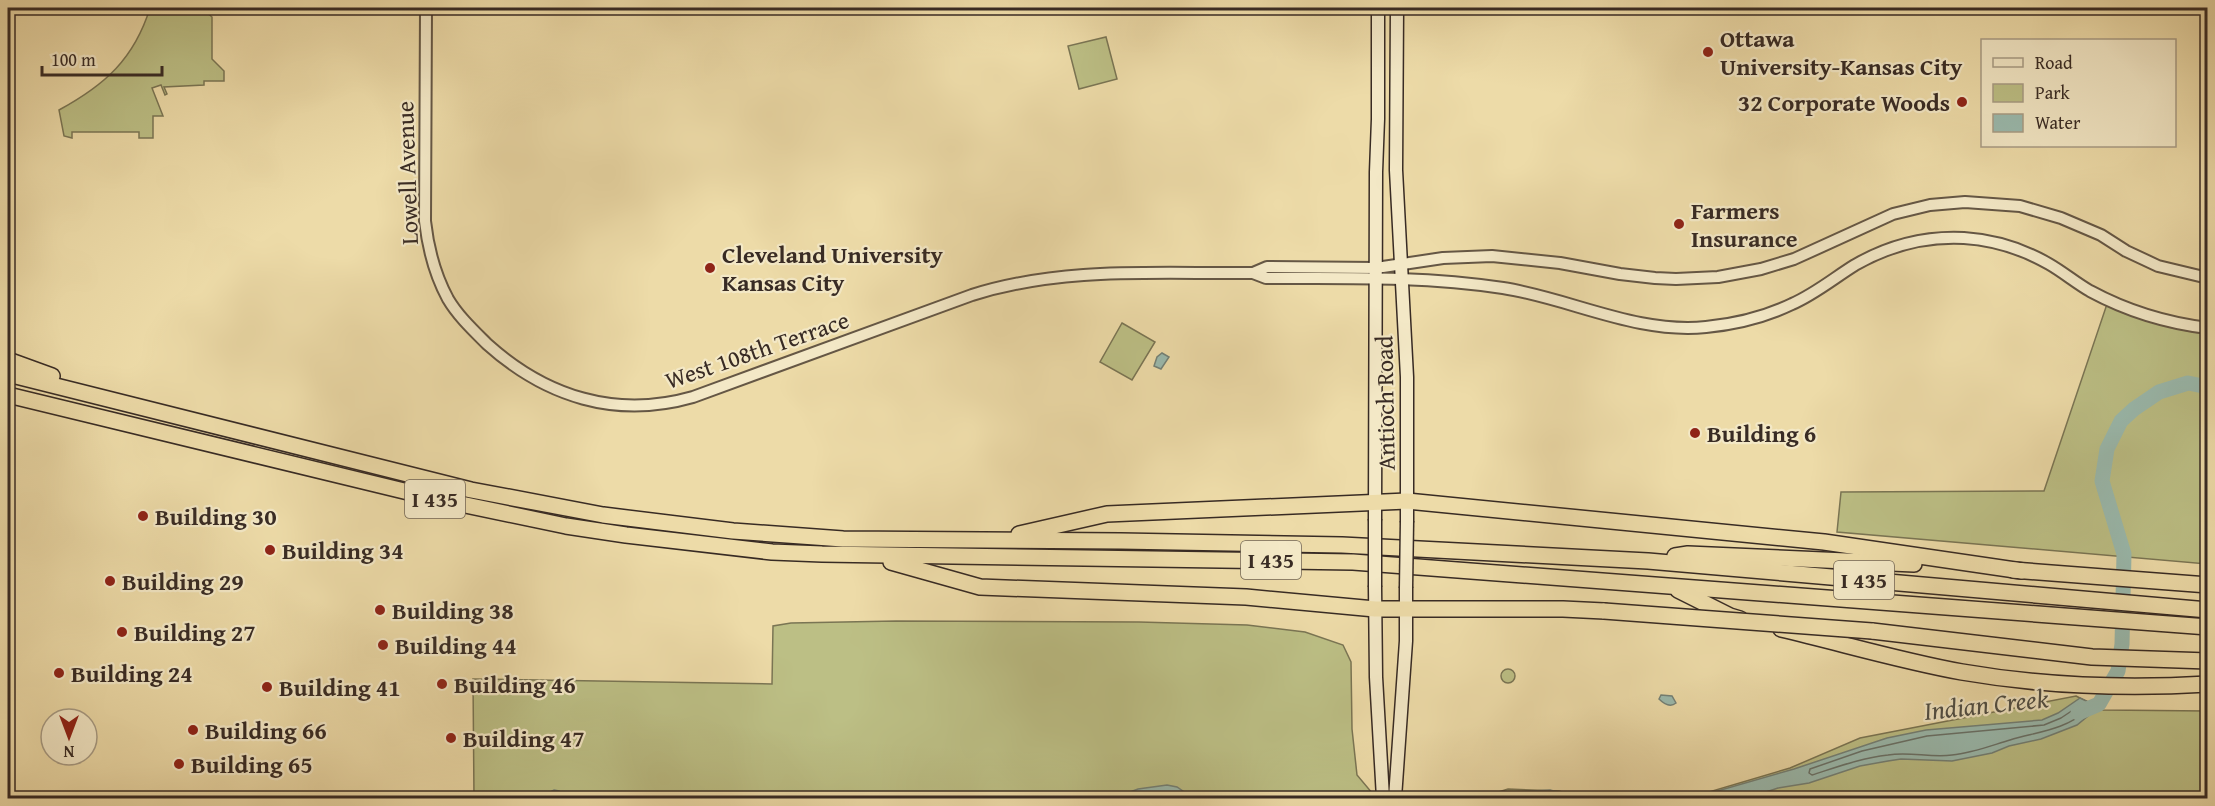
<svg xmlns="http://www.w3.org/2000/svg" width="2215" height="806" font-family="'Gentium Book Plus',serif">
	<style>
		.green { fill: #bcbf85; stroke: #7a7554; stroke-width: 1.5 }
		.water { fill: #9abaae; stroke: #738177; stroke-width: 1.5 }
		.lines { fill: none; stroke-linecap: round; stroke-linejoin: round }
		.shore { stroke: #697269; stroke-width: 1.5 }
		.river { stroke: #9abaae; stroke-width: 15 }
		.tertiary-casing { stroke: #655745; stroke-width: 14 }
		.secondary-casing { stroke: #382b24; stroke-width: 15 }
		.motorway-casing { stroke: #382b24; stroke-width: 18 }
		.tertiary { stroke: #f3e8c6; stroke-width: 10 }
		.secondary { stroke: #f3e8c6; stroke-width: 12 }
		.motorway { stroke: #eddba8; stroke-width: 15 }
		.secondary-bridge-casing { stroke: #382b24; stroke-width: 15; stroke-linecap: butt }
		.motorway-bridge-casing { stroke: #382b24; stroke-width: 18; stroke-linecap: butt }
		.secondary-bridge { stroke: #f3e8c6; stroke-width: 12 }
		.motorway-bridge { stroke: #eddba8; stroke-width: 15 }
		.poi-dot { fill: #8f2418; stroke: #f3e8c6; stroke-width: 2 }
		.labels { text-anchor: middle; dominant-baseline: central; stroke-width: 4.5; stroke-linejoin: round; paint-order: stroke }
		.shield { fill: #f3e8c6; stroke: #706455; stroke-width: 1.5 }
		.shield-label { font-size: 22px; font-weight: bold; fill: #382b24 }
		.poi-label { font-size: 24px; font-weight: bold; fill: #382b24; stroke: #f3e8c6; text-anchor: start }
		.street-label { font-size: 24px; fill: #382b24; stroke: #f3e8c6 }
		.water-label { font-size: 26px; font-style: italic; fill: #504f46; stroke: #f3e8c6 }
	</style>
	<rect width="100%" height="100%" fill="#eddba8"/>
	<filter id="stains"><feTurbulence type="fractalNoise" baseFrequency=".00333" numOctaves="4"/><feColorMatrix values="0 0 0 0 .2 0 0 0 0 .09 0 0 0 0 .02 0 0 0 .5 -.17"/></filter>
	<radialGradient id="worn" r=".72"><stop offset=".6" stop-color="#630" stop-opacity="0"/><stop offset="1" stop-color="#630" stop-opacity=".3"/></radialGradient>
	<g class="green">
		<path d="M150,8H205V11L212,17V59L224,71V81H204V85L164,87L167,94L165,95L161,85L152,88L163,116H153V138H139V132H72V138L64,136L59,110C105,85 134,59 150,8Z"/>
		<polygon points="1106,37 1117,79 1079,89 1068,46"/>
		<path d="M2107,304C2139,320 2172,329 2207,334V564L1837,532L1841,492L2044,491Z"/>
		<polygon points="1122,323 1155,342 1132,380 1100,362"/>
		<polygon points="896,621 1139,622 1247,625 1305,632 1343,645 1351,662 1352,729 1357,775 1373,794 1374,798 474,798 473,679 772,684 773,626 791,623"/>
		<circle cx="1508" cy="676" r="7"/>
		<polygon points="2076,696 2103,710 2207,711 2207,798 1671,798 1699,795 1790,768 1860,738"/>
		<polygon points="1508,789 1559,791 1584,798 1595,798 1479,798"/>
	</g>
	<g class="water">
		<polygon points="1162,353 1169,357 1161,369 1154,366 1157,357"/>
		<path d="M1661,695L1672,696L1676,703C1670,708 1664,704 1659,699Z"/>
		<polygon points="2080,698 2099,707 2077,725 2041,739 2009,746 1992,753 1952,761 1901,759 1888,761 1860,766 1809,783 1778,788 1748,798 1693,798 1794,769 1887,738 1926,730 2042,720 2058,713"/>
		<polygon points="1167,785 1177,787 1193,798 1114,798 1138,789"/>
		<polygon points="554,790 559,791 568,798 539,798"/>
		<polygon points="1550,790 1580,798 1491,798 1517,792"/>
	</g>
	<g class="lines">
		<path class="shore" d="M2079,706L2085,707L2086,711C2065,730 2036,732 2010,740C1990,746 1972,753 1952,755C1930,758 1909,751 1888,755C1861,758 1837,767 1812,775L1809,773L1810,769L1862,751L1927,736L2044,725L2061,718Z"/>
		<polyline class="river" points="2078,713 2099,704 2118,671 2122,644 2124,554 2102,481 2107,449 2121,421 2134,409 2159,392 2188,383 2208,387"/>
		<defs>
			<g id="tertiary">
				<path d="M426,8L425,221C428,248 435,275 448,299C458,316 473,330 487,344C546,397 616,419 693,397L972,295C1064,266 1157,274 1253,273L1266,278C1345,278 1425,276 1503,288C1572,299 1636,334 1706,327C1736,324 1765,317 1792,304C1815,294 1834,278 1855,265C1888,246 1926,236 1964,238C1994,240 2023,249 2049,264C2063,272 2076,283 2090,291C2127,311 2166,323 2208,328"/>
				<polyline points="1253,273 1267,267 1376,268 1443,258 1492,256 1560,263 1620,274 1655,278 1676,279 1718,277 1761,269 1794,259 1893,214 1930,205 1965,202 2020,206 2061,218 2101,235 2126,251 2158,266 2208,278"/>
			</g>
			<g id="secondary">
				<polyline points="1397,8 1396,170 1407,377 1407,521"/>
				<polyline points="1375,519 1376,172 1378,119 1378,8"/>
				<polyline points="1375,587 1376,677 1383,798"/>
				<polyline points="1395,798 1406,641 1406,588"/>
			</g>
			<g id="motorway">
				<polyline points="8,360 52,376"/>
				<polyline points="8,374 471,490 603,515 733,531 843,539 1121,541 1342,545 1648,561 2208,610"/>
				<polyline points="8,395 437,499 566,526 626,535 772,552 822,554 1353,562 2208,627"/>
				<polyline points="1019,534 1107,514 1407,501 1824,542 2022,571"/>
				<polyline points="1675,556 1688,554 1914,564"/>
				<polyline points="891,562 980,587 1246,597 1375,609 1563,609 1604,611"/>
				<polyline points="2013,570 2208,585"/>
				<polyline points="1678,590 1730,616 1740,619"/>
				<path d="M1781,629C1841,643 1901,661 1962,672C2043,686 2126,689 2208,684"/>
				<polyline points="1872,631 2092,657 2208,661"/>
			</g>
		</defs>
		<use href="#tertiary" class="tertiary-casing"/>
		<use href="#secondary" class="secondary-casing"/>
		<use href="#motorway" class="motorway-casing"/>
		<use href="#tertiary" class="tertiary"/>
		<use href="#secondary" class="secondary"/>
		<use href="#motorway" class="motorway"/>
		<defs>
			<g id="secondary-bridge">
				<polyline points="1375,587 1375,519"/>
				<polyline points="1406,588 1407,521"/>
			</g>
			<polyline id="motorway-bridge" points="1604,611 1872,631"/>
		</defs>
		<use href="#secondary-bridge" class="secondary-bridge-casing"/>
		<use href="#motorway-bridge" class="motorway-bridge-casing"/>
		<use href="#secondary-bridge" class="secondary-bridge"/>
		<use href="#motorway-bridge" class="motorway-bridge"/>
	</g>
	<g class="poi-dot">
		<circle cx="1708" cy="52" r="6"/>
		<circle cx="1962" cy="102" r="6"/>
		<circle cx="1679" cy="224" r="6"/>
		<circle cx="710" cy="268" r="6"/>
		<circle cx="1695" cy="433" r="6"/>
		<circle cx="143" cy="516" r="6"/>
		<circle cx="270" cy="550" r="6"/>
		<circle cx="110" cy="581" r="6"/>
		<circle cx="380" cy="610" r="6"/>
		<circle cx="122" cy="632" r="6"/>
		<circle cx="383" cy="645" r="6"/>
		<circle cx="59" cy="673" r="6"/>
		<circle cx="442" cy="684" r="6"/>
		<circle cx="267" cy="687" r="6"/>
		<circle cx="193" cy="730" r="6"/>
		<circle cx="451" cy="738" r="6"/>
		<circle cx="179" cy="764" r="6"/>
	</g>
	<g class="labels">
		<g class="shield">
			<rect x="405" y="480" width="60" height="38" rx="4.5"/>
			<rect x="1241" y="541" width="60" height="38" rx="4.5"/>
			<rect x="1834" y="561" width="60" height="38" rx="4.5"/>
		</g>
		<g class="shield-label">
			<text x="435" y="499">I 435</text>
			<text x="1271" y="560">I 435</text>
			<text x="1864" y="580">I 435</text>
		</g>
		<g class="poi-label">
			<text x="1720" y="38">Ottawa<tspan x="1720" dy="28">University-Kansas City</tspan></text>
			<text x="1950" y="102" text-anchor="end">32 Corporate Woods</text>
			<text x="1691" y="210">Farmers<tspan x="1691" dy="28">Insurance</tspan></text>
			<text x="722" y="254">Cleveland University<tspan x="722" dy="28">Kansas City</tspan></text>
			<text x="1707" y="433">Building 6</text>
			<text x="155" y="516">Building 30</text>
			<text x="282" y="550">Building 34</text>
			<text x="122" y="581">Building 29</text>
			<text x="392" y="610">Building 38</text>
			<text x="134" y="632">Building 27</text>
			<text x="395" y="645">Building 44</text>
			<text x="71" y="673">Building 24</text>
			<text x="454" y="684">Building 46</text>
			<text x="279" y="687">Building 41</text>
			<text x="205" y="730">Building 66</text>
			<text x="463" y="738">Building 47</text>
			<text x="191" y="764">Building 65</text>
		</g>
		<g class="street-label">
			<text transform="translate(407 173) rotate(-92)">Lowell Avenue</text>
			<text transform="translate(757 350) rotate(-19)">West 108th Terrace</text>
			<text transform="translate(1385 403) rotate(-91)">Antioch Road</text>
		</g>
		<g class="water-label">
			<text transform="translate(1986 704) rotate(-6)">Indian Creek</text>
		</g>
	</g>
	<rect width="2215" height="806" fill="none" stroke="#eddba8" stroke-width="30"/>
	<rect x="9" y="9" width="2197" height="788" fill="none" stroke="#382b24" stroke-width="3"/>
	<rect x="15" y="15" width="2185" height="776" fill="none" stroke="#382b24" stroke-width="1.5"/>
	<rect x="1981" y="39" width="195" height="108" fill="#f3e8c6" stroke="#a89c85" stroke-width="1.5"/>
	<rect x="1993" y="58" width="30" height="9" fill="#f3e8c6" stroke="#a89c85" stroke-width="1.5"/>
	<text x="2035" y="69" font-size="18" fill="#382b24">Road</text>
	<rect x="1993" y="84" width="30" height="18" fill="#bcbf85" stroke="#a89c85" stroke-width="1.5"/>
	<text x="2035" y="99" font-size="18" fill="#382b24">Park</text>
	<rect x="1993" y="114" width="30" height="18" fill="#9abaae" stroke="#a89c85" stroke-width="1.5"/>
	<text x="2035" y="129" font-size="18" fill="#382b24">Water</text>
	<g transform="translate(69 737) rotate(180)"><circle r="28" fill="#f3e8c6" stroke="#a89c85" stroke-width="1.5"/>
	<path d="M0-4.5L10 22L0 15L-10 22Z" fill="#8f2418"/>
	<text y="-9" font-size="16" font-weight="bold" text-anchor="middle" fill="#382b24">N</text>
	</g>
	<path d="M42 66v9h120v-9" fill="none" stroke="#382b24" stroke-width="3"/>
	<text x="51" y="66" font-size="18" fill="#382b24" stroke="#f3e8c6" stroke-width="4.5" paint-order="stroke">100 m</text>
	<rect width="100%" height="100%" filter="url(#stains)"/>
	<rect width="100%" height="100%" fill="url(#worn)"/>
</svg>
